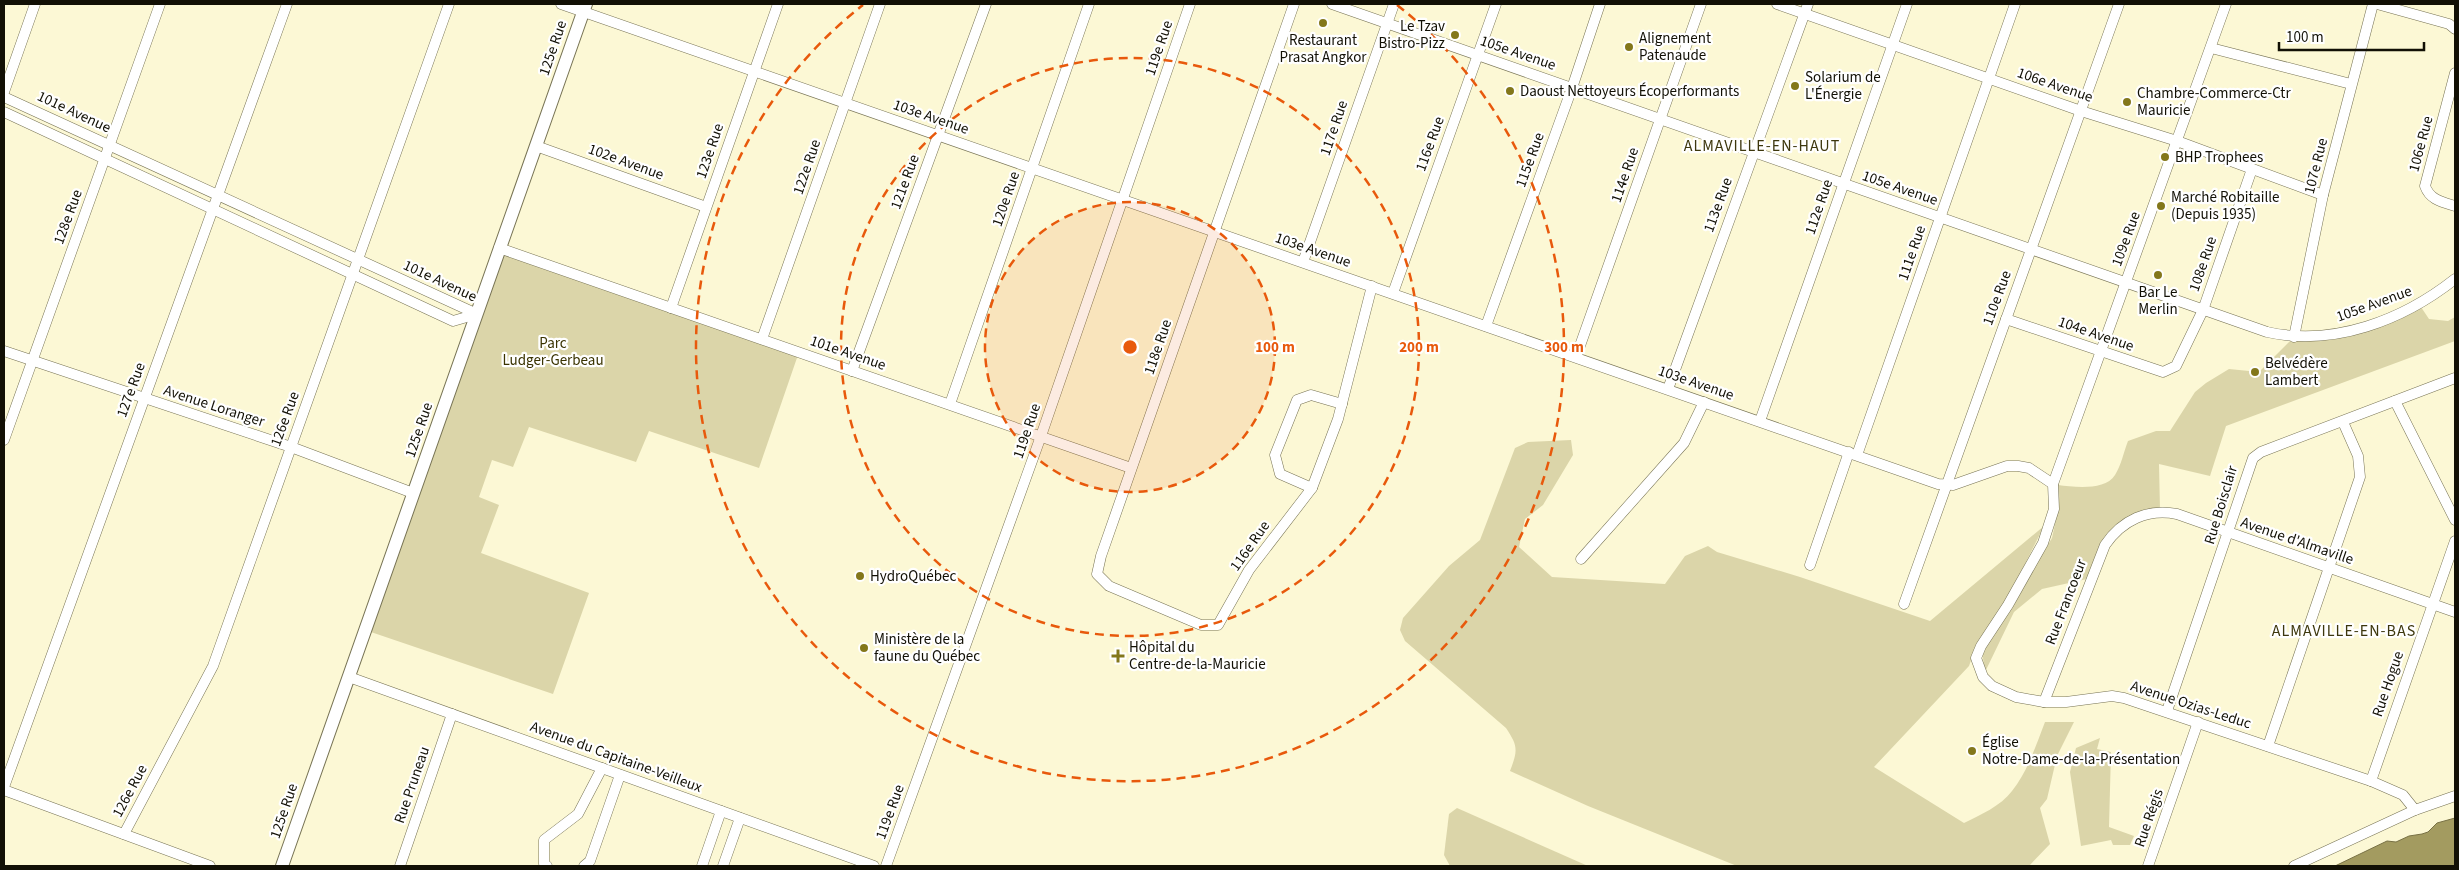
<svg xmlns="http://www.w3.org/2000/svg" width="2459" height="870" font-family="'Source Sans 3',sans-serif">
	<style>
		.green { fill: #dbd5a9 }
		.water { fill: #a39b60; stroke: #787145 }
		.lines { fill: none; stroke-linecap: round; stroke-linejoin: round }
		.minor-casing { stroke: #777354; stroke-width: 11 }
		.major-casing { stroke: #777354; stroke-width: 14 }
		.minor { stroke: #fff; stroke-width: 10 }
		.major { stroke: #fff; stroke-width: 12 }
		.ring { fill: none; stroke: #e8590c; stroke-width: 2.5; stroke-dasharray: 9 6 }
		.poi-dot { fill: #83771b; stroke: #fff; stroke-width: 2 }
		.labels { text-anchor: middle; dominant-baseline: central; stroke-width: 4.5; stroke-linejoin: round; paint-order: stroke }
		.poi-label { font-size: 15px; fill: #121005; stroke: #fff; text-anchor: start }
		.street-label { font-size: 15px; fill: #121005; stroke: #fff }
		.park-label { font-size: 15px; fill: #3a3301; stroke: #fff }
		.neighbourhood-label { font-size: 16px; letter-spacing: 1px; fill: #3d370d; stroke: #fff }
		.centre { fill: #e8590c; stroke: #fff; stroke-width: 2.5 }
		.ring-label { font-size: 15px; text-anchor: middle; font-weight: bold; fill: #e8590c; stroke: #fff; stroke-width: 4.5; stroke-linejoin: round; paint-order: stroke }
	</style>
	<rect width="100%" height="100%" fill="#fcf8d5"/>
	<g class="green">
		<polygon points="499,248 799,352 759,468 649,431 636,462 529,427 513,467 492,460 479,497 499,505 481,553 589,593 553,694 365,630"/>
		<path d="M2419,304L2429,319L2448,321L2455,317V341L2226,426L2210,476L2159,464L2160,510L2123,523L2087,579L2042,589L2014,612L1985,672L1982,651L2052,538L2058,510V485C2074,487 2105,491 2115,475C2121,466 2124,451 2128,441L2156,431H2170L2195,392L2206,383L2229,369L2259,372L2294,337H2321Z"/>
		<path d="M1571,440L1573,455L1543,505L1525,519L1519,547L1552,577L1665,584L1685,556L1708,546L1717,552L1800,577L1930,621L2044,526L2006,602L1975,649L1969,666L1874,767L1964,823C1980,815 2001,806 2012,791C2028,771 2036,745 2045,722H2074L2057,756L2047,799L2040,808L2050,844L2029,866H1737L1588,806L1510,771C1518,750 1518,746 1506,728L1405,641L1400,630L1403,618L1449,566L1480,540L1515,448L1528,442Z"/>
		<polygon points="2100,738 2097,749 2111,752 2109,827 2134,836 2130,845 2113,845 2111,840 2081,846 2070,772 2076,748"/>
		<polygon points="1457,808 1588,866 1450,866 1444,855 1449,814"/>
	</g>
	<polygon class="water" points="2455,818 2455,866 2335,866 2387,841 2396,842 2409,836 2422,834 2428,832 2437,823"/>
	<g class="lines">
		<defs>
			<g id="minor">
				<polyline points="561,4 1938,484 1953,485 2007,466 2018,466 2029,468 2053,484"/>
				<polyline points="1294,4 1101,556 1097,574 1109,586 1201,625 1218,625 1249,570 1312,488 1338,419 1372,286"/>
				<path d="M1332,4L2267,332C2334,347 2403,320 2455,279"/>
				<polyline points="1777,4 2081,111 2177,141 2323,195"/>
				<polyline points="2226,4 2053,484 2054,509 2043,543 2008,605 1981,646 1976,658 1983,677 1992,686 2016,697 2044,702 2066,702 2112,696 2124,698 2371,781 2403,795 2415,810"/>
				<polyline points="2377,4 2449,24 2455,29"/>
				<polyline points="2211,48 2351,84"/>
				<path d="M2455,73L2425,186C2430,200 2442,202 2455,206"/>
				<polyline points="4,92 35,4"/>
				<polyline points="4,97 477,314"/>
				<polyline points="4,112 453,321 477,314"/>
				<polyline points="536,146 706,207"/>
				<polyline points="499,248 1131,468"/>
				<polyline points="1303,262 1394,4"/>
				<polyline points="1393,293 1496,4"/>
				<polyline points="671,308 778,4"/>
				<polyline points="2006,319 2163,372 2176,366 2203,310 2252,169"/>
				<polyline points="1486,326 1572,88 1600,4"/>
				<polyline points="2294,337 2323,195 2373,4"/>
				<polyline points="762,339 880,4"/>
				<polyline points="4,351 291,447 413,493"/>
				<polyline points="1576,357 1701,4"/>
				<polyline points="852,371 986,4"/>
				<polyline points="1668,389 1808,4"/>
				<polyline points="2395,401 2455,520"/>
				<polyline points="950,404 1089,4"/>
				<polyline points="1760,421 1907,4"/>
				<polyline points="4,440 160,4"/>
				<polyline points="1857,455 2015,4"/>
				<polyline points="1312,488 1280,474 1275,455 1297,400 1311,395 1342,404"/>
				<polyline points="1581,559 1684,443 1704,402"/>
				<polyline points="1810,565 1849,452"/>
				<polyline points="1904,604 2119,4"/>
				<polyline points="349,677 874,866"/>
				<path d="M2044,702L2105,545C2122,520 2148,508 2177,514L2455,612"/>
				<polyline points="2167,711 2253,458 2261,452 2455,378"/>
				<polyline points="2268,746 2360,477 2358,456 2343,422"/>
				<polyline points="2371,781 2455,541"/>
				<polyline points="4,787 287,4"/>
				<polyline points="4,790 210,866"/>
				<polyline points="124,834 213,666 449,4"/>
				<polyline points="400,866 452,714"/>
				<polyline points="547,866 544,864 544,840 578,814 602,768"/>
				<polyline points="584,866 590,861 620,775"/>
				<polyline points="702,866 721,811"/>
				<polyline points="723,866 740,818"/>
				<polyline points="886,866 1041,436 1190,4"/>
				<polyline points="2148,866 2198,722"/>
				<polyline points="2294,866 2415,810 2455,796"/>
			</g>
			<polyline id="major" points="282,866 586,4"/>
		</defs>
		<use href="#minor" class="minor-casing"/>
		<use href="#major" class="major-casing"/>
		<use href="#minor" class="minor"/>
		<use href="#major" class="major"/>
	</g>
	<circle cx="1130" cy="347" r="145" fill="#e8590c" fill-opacity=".12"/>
	<g class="ring">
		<circle cx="1130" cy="347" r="145"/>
		<circle cx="1130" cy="347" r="289"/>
		<path d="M1397 5A434 434 0 1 1 863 5"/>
	</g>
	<g class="poi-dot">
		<circle cx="1323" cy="23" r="5"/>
		<circle cx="1455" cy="35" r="5"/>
		<circle cx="1629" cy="47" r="5"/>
		<circle cx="1795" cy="86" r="5"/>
		<circle cx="1510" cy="91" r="5"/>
		<circle cx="2127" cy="102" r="5"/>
		<circle cx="2165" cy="157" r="5"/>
		<circle cx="2161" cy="206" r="5"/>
		<circle cx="2158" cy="275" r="5"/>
		<circle cx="2255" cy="372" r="5"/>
		<circle cx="860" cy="576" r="5"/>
		<circle cx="864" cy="648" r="5"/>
		<path d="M1115.5 648.5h5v5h5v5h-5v5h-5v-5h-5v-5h5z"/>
		<circle cx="1972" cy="751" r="5"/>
	</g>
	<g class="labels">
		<g class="poi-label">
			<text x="1445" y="26" text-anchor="end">Le Tzav<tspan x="1445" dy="17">Bistro-Pizz</tspan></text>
			<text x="1639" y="38">Alignement<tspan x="1639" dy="17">Patenaude</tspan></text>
			<text x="1323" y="40" text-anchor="middle">Restaurant<tspan x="1323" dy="17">Prasat Angkor</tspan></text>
			<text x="1805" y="77">Solarium de<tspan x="1805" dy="17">L'Énergie</tspan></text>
			<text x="1520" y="91">Daoust Nettoyeurs Écoperformants</text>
			<text x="2137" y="93">Chambre-Commerce-Ctr<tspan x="2137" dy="17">Mauricie</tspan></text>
			<text x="2175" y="157">BHP Trophees</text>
			<text x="2171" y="197">Marché Robitaille<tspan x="2171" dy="17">(Depuis 1935)</tspan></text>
			<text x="2158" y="292" text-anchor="middle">Bar Le<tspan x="2158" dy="17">Merlin</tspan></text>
			<text x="2265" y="363">Belvédère<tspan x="2265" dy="17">Lambert</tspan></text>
			<text x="870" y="576">HydroQuébec</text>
			<text x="874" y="639">Ministère de la<tspan x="874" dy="17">faune du Québec</tspan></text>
			<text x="1129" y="647">Hôpital du<tspan x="1129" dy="17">Centre-de-la-Mauricie</tspan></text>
			<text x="1982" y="742">Église<tspan x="1982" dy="17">Notre-Dame-de-la-Présentation</tspan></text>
		</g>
		<g class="street-label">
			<text transform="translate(553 48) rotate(-71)">125e Rue</text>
			<text transform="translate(1159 48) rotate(-71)">119e Rue</text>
			<text transform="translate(1518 53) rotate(19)">105e Avenue</text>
			<text transform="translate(2055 85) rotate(19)">106e Avenue</text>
			<text transform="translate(74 112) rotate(25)">101e Avenue</text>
			<text transform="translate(931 117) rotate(19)">103e Avenue</text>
			<text transform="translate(1334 128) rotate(-71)">117e Rue</text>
			<text transform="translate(1430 144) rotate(-70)">116e Rue</text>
			<text transform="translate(2421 144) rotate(-75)">106e Rue</text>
			<text transform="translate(710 151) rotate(-71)">123e Rue</text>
			<text transform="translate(1530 160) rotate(-70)">115e Rue</text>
			<text transform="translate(626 162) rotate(20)">102e Avenue</text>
			<text transform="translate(2316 166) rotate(-76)">107e Rue</text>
			<text transform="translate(807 167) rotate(-71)">122e Rue</text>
			<text transform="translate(1625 175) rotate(-71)">114e Rue</text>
			<text transform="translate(905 182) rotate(-70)">121e Rue</text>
			<text transform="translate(1900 188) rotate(19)">105e Avenue</text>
			<text transform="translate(1006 199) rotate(-71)">120e Rue</text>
			<text transform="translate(1718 205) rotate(-70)">113e Rue</text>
			<text transform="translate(1819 207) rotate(-71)">112e Rue</text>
			<text transform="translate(68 217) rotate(-70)">128e Rue</text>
			<text transform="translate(2126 239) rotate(-70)">109e Rue</text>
			<text transform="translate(1313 250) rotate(19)">103e Avenue</text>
			<text transform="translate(1912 253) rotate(-71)">111e Rue</text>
			<text transform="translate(2203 264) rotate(-71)">108e Rue</text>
			<text transform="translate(440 281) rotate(25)">101e Avenue</text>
			<text transform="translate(1997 298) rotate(-70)">110e Rue</text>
			<text transform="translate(2374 304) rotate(-20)">105e Avenue</text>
			<text transform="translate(2096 334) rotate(19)">104e Avenue</text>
			<text transform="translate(1158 347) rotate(-71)">118e Rue</text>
			<text transform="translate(848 353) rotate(19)">101e Avenue</text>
			<text transform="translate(1696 383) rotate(19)">103e Avenue</text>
			<text transform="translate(131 390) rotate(-70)">127e Rue</text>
			<text transform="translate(214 406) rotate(18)">Avenue Loranger</text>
			<text transform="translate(285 419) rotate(-70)">126e Rue</text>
			<text transform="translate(419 430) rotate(-71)">125e Rue</text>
			<text transform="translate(1027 431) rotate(-71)">119e Rue</text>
			<text transform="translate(2221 505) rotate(-73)">Rue Boisclair</text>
			<text transform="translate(2297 541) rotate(19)">Avenue d'Almaville</text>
			<text transform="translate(1250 546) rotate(-55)">116e Rue</text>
			<text transform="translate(2066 602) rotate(-69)">Rue Francoeur</text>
			<text transform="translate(2388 684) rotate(-71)">Rue Hogue</text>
			<text transform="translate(2191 705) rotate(18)">Avenue Ozias-Leduc</text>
			<text transform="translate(616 757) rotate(20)">Avenue du Capitaine-Veilleux</text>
			<text transform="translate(412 785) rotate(-71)">Rue Pruneau</text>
			<text transform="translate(130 791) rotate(-62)">126e Rue</text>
			<text transform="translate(284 811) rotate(-71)">125e Rue</text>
			<text transform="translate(890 812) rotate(-70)">119e Rue</text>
			<text transform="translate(2149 818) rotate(-71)">Rue Régis</text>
		</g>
		<g class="park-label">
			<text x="553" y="343">Parc<tspan x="553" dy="17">Ludger-Gerbeau</tspan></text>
		</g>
		<g class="neighbourhood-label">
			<text x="1762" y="146">ALMAVILLE-EN-HAUT</text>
			<text x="2344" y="631">ALMAVILLE-EN-BAS</text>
		</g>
	</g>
	<circle cx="1130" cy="347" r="8" class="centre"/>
	<g class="ring-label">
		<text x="1275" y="352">100 m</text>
		<text x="1419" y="352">200 m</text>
		<text x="1564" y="352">300 m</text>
	</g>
	<rect width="2459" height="870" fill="none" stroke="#121005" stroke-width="10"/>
	<path d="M2279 42v8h145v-8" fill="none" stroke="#121005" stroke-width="2.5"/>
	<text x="2286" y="42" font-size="15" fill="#121005" stroke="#ffffff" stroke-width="4" paint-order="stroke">100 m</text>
</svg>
